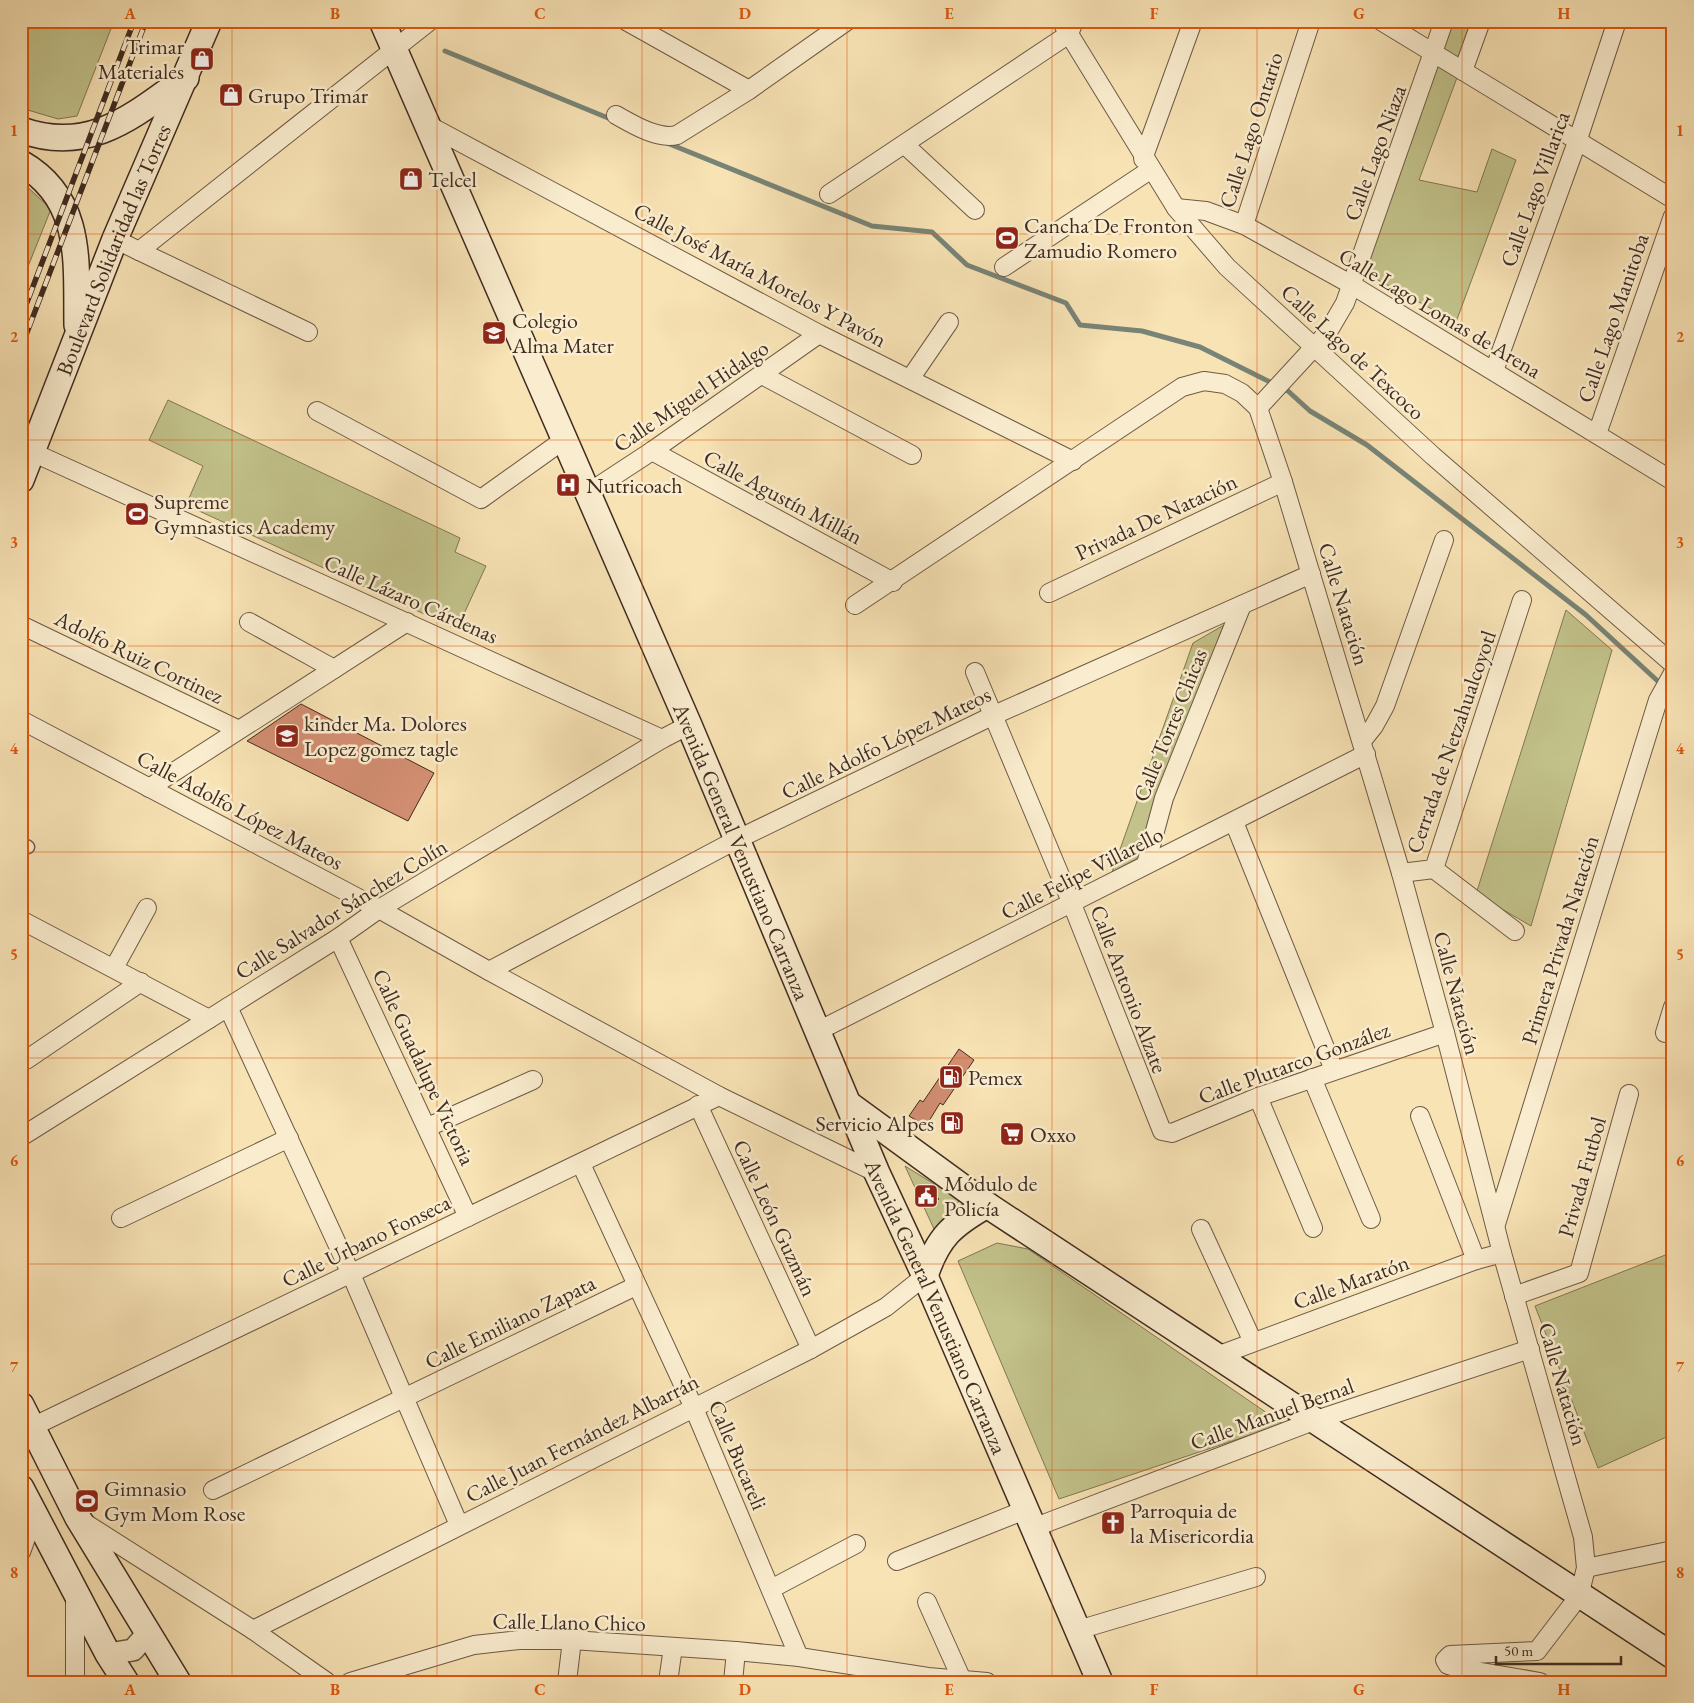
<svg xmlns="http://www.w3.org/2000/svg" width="1694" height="1703" font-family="'EB Garamond',serif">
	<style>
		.green { fill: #c2c28a; stroke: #817756 }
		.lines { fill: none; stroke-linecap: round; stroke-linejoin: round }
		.stream { stroke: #788477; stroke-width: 5 }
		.building { fill: #d38e72; stroke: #402c21 }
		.pedestrian-casing { stroke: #6e5a46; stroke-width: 15 }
		.minor-casing { stroke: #6e5a46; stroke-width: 20 }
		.tertiary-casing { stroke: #6e5a46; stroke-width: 24 }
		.secondary-casing { stroke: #402c21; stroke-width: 28 }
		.pedestrian { stroke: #faedcf; stroke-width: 12 }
		.minor { stroke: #faedcf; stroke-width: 18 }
		.tertiary { stroke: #faedcf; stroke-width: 21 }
		.secondary { stroke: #faedcf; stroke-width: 25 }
		.rail-casing { stroke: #402c21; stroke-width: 5.5 }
		.rail { stroke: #faedcf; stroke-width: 4; stroke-dasharray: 11; stroke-linecap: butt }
		.grid { fill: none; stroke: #e0570d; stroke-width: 1; stroke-opacity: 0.55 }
		.labels { text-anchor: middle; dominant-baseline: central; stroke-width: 5; stroke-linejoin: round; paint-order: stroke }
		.poi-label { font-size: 22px; fill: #402c21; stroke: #faedcf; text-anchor: start }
		.street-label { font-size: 22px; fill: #402c21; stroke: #faedcf }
		.neatline { fill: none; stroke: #e0570d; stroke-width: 2 }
		.grid-label { font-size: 16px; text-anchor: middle; font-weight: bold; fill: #e0570d }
	</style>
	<rect width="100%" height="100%" fill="#f8e3b5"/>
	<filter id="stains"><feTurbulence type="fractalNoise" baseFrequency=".004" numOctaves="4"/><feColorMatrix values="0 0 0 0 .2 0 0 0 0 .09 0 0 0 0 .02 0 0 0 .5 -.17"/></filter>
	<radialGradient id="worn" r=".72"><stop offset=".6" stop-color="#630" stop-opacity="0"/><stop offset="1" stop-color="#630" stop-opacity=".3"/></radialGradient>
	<g class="green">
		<polygon points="21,21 114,21 77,116 58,119 21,108"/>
		<polygon points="1448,21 1478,21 1419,180 1477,192 1492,149 1516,160 1456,322 1363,272"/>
		<polygon points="21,181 51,209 21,284"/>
		<polygon points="168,400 460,538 455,552 486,566 457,629 186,505 203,466 149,440"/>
		<polygon points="1566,610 1612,650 1531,926 1476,894"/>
		<polygon points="1224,625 1138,858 1112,872 1193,643"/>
		<polygon points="905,1166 960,1200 934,1230 934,1229"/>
		<polygon points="997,1243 1028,1249 1283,1424 1059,1499 958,1261"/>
		<polygon points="1673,1252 1673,1434 1598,1468 1535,1306"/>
	</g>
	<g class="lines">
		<g class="stream">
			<polyline points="445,51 613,120"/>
			<polyline points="667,143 872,226 932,232 967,265 1066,303 1080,325 1142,331 1200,347 1288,391 1310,411 1367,445 1586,615 1662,685"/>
		</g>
	</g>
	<g class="building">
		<polygon points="301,704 434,773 408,821 247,741"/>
		<polygon points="959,1049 974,1060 943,1105 940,1103 926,1126 909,1116 920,1100 923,1102"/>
		<polygon points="925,1185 939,1199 923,1207 915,1194"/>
	</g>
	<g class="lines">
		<defs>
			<polyline id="pedestrian" points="21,843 28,847"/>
			<g id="minor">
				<polyline points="626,21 749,90"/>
				<polyline points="1061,21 1176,208 1227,267 1433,456 1673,664"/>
				<polyline points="1381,21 1673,199"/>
				<polyline points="1463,71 1481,21"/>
				<path d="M616,115C632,124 658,140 677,135L749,90L847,21"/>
				<polyline points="428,125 819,334 1073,461"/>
				<polyline points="905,145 975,210"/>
				<polyline points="1143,159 1193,21"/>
				<polyline points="829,194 1069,34 1073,24"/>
				<polyline points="1176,208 1206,211 1244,225 1352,285 1673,481"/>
				<polyline points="1244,225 1311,21"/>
				<polyline points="115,239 139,251 430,21"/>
				<polyline points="139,251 308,332"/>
				<polyline points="1004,267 1150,170"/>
				<polyline points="1494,371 1577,142 1617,21"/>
				<polyline points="762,375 912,455"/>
				<polyline points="910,379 949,322"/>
				<polyline points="1258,408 1328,332 1345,303 1444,21"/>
				<polyline points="317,411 481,499 565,439"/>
				<polyline points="1597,434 1673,216"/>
				<polyline points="652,451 893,582"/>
				<polyline points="32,452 662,739"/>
				<polyline points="588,493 652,451 819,334"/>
				<polyline points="1049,593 1283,482"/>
				<polyline points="855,605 1182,387 1204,381 1225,384 1242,393 1258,408 1283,482 1401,873 1445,1033 1502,1253 1583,1537 1586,1568 1579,1596 1537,1651 1450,1655 1445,1660 1448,1665 1458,1668 1540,1682"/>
				<polyline points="249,622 334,669"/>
				<polyline points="21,625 237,729"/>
				<polyline points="975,672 1072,904 1162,1131 1172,1133 1258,1097 1445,1033"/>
				<polyline points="21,720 379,909 489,971 719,1096 877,1173"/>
				<polyline points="1362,741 1374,726 1385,706 1444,540"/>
				<polyline points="149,788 407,622"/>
				<polyline points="1234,822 1334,1070"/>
				<polyline points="1146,864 1164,798 1242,605"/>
				<polyline points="1434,869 1515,931"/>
				<polyline points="1401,873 1434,869 1522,600"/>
				<polyline points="21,920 209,1019"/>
				<polyline points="338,938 468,1217"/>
				<polyline points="114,968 147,908"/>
				<polyline points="489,971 736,840 992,716 1311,574"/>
				<polyline points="228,1007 351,1274 459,1525"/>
				<polyline points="818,1031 1366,754"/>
				<polyline points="1665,1033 1673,1007"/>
				<polyline points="26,1060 141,982"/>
				<polyline points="1312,1078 1371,1219"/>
				<polyline points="1258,1097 1313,1228"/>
				<polyline points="698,1105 811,1349"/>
				<polyline points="1420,1116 1476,1260"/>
				<polyline points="428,1127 533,1080"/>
				<polyline points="21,1137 338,938 379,909 662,739 689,725"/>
				<polyline points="581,1164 693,1406 799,1657"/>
				<polyline points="121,1218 289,1138"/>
				<polyline points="1496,1224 1658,700 1673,673"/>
				<polyline points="1201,1229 1253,1342"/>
				<polyline points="1514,1296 1579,1273 1629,1094"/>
				<polyline points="1217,1356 1476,1260 1502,1253"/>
				<polyline points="32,1427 719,1096"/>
				<polyline points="213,1490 636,1286"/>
				<polyline points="82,1521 253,1630 327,1682"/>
				<polyline points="1033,1528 1316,1420 1530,1349"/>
				<polyline points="21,1552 35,1514"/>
				<polyline points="897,1561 1025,1510"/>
				<polyline points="1586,1568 1673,1550"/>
				<polyline points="771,1589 856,1544"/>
				<polyline points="927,1602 962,1680"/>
				<polyline points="253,1630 811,1349 886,1307 925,1276"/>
				<polyline points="1078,1630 1256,1577"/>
				<polyline points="75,1682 75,1594"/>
				<polyline points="350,1682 474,1645 519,1640 572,1640 736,1651 799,1657 928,1677 987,1682"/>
				<polyline points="567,1682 572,1640"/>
				<polyline points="668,1682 673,1647"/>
				<polyline points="733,1682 736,1651"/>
			</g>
			<polyline id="tertiary" points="108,1654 133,1650 148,1633"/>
			<g id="secondary">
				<path id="s1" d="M382,21L689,725L877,1173L925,1276L1100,1682"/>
				<path d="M21,130C90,155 134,115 186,78"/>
				<path d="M21,163C84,199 76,263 77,325"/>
				<path id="s2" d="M21,480L115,239L209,21"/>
				<polyline points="850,1105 987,1205 1673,1656"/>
				<path d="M925,1276C938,1237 952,1225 987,1205"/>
				<polyline points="21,1405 78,1518 178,1682"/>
				<polyline points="21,1488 108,1654 126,1682"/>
			</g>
		</defs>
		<use href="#pedestrian" class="pedestrian-casing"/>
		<use href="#minor" class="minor-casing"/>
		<use href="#tertiary" class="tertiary-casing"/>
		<use href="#secondary" class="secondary-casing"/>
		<use href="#pedestrian" class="pedestrian"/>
		<use href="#minor" class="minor"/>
		<use href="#tertiary" class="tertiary"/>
		<use href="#secondary" class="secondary"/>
		<defs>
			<g id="rail">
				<polyline points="21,318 134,21"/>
				<polyline points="21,348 146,21"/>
			</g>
		</defs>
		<use href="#rail" class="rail-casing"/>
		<use href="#rail" class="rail"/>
	</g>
	<path class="grid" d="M232,21V1682M437,21V1682M642,21V1682M847,21V1682M1052,21V1682M1257,21V1682M1462,21V1682M21,234H1673M21,440H1673M21,646H1673M21,852H1673M21,1058H1673M21,1264H1673M21,1470H1673"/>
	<defs>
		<symbol id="shop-square" viewBox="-11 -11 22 22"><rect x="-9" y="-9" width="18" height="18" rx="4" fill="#8f2418" stroke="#faedcf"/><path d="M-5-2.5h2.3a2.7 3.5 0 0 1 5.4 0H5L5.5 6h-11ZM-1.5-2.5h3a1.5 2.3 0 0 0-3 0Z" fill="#fff"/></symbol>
		<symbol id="stadium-square" viewBox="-11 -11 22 22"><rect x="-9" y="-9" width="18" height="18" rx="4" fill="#8f2418" stroke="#faedcf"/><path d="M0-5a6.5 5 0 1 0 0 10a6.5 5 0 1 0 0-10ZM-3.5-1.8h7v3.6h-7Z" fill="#fff"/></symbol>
		<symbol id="school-square" viewBox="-11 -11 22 22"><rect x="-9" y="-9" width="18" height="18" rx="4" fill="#8f2418" stroke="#faedcf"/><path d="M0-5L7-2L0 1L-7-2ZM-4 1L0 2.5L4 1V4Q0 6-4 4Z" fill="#fff"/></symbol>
		<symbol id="hospital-square" viewBox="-11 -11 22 22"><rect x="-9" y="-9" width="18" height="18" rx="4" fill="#8f2418" stroke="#faedcf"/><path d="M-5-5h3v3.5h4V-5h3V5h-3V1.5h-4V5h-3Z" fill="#fff"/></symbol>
		<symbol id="fuel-square" viewBox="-11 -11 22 22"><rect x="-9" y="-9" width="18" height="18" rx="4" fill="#8f2418" stroke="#faedcf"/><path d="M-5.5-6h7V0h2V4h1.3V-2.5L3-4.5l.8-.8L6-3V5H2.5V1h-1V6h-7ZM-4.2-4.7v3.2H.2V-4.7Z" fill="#fff"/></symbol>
		<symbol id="supermarket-square" viewBox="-11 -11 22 22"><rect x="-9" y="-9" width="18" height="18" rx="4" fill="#8f2418" stroke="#faedcf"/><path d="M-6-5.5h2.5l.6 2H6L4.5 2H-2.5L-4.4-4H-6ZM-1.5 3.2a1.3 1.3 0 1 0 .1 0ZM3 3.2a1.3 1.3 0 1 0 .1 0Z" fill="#fff"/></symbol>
		<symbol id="civic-square" viewBox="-11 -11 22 22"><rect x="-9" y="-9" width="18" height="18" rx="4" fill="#8f2418" stroke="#faedcf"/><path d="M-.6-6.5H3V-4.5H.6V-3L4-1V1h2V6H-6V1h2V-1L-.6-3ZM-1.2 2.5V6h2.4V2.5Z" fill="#fff"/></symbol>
		<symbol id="church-square" viewBox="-11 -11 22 22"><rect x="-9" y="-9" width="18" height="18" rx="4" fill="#8f2418" stroke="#faedcf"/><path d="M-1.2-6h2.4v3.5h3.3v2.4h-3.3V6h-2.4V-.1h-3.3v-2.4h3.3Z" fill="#fff"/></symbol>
	</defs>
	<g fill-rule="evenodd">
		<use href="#shop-square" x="188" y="45" width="28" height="28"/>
		<use href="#shop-square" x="217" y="81" width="28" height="28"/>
		<use href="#shop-square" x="397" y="165" width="28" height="28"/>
		<use href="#stadium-square" x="993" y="224" width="28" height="28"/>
		<use href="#school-square" x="480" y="319" width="28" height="28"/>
		<use href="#hospital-square" x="554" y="471" width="28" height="28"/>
		<use href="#stadium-square" x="123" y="500" width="28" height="28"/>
		<use href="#school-square" x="273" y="722" width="28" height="28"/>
		<use href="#fuel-square" x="937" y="1063" width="28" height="28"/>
		<use href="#fuel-square" x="938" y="1109" width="28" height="28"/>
		<use href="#supermarket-square" x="998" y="1120" width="28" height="28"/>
		<use href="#civic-square" x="912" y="1182" width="28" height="28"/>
		<use href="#stadium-square" x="73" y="1487" width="28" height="28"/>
		<use href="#church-square" x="1099" y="1509" width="28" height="28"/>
	</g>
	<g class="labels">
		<g class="poi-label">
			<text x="184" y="46" text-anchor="end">Trimar<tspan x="184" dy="25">Materiales</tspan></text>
			<text x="248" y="95">Grupo Trimar</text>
			<text x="428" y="179">Telcel</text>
			<text x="1024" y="225">Cancha De Fronton<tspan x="1024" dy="25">Zamudio Romero</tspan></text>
			<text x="512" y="320">Colegio<tspan x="512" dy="25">Alma Mater</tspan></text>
			<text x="586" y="485">Nutricoach</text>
			<text x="154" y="501">Supreme<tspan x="154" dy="25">Gymnastics Academy</tspan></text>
			<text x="304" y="723">kinder Ma. Dolores<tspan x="304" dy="25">Lopez gomez tagle</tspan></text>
			<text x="968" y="1077">Pemex</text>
			<text x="934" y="1123" text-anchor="end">Servicio Alpes</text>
			<text x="1030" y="1134">Oxxo</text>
			<text x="944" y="1183">Módulo de<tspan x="944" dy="25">Policía</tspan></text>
			<text x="104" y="1488">Gimnasio<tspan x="104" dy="25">Gym Mom Rose</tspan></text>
			<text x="1130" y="1510">Parroquia de<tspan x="1130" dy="25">la Misericordia</tspan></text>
		</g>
		<g class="street-label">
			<text transform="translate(1251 130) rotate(-72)">Calle Lago Ontario</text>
			<text transform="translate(1375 153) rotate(-70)">Calle Lago Niaza</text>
			<text transform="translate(1535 189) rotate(-70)">Calle Lago Villarica</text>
			<text stroke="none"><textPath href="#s2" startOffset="248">Boulevard Solidaridad las Torres</textPath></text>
			<text transform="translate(760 275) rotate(28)">Calle José María Morelos Y Pavón</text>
			<text transform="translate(1440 313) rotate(31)">Calle Lago Lomas de Arena</text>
			<text transform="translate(1613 318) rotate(-71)">Calle Lago Manitoba</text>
			<text transform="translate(1353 352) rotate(43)">Calle Lago de Texcoco</text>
			<text transform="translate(691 396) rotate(-34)">Calle Miguel Hidalgo</text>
			<text transform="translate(783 497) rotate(28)">Calle Agustín Millán</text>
			<text transform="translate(1156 517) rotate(-25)">Privada De Natación</text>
			<text transform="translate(411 599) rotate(24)">Calle Lázaro Cárdenas</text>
			<text transform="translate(1344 604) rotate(73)">Calle Natación</text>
			<text transform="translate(139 657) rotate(26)">Adolfo Ruiz Cortinez</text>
			<text transform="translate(1170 725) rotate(-68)">Calle Torres Chicas</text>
			<text transform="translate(1451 742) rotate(-71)">Cerrada de Netzahualcoyotl</text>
			<text transform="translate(886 743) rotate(-26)">Calle Adolfo López Mateos</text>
			<text transform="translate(240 810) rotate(28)">Calle Adolfo López Mateos</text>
			<text stroke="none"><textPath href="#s1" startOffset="905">Avenida General Venustiano Carranza</textPath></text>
			<text transform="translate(1082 873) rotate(-27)">Calle Felipe Villarello</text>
			<text transform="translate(341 909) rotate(-32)">Calle Salvador Sánchez Colín</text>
			<text transform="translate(1560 940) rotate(-73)">Primera Privada Natación</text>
			<text transform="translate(1129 989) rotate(69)">Calle Antonio Alzate</text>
			<text transform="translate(1457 993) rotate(75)">Calle Natación</text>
			<text transform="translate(1294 1063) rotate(-20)">Calle Plutarco González</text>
			<text transform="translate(424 1067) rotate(65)">Calle Guadalupe Victoria</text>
			<text transform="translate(1582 1177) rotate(-74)">Privada Futbol</text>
			<text transform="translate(775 1218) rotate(65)">Calle León Guzmán</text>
			<text transform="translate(366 1241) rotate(-26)">Calle Urbano Fonseca</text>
			<text transform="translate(1351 1282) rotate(-20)">Calle Maratón</text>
			<text stroke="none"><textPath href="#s1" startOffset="1400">Avenida General Venustiano Carranza</textPath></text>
			<text transform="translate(510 1322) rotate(-26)">Calle Emiliano Zapata</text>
			<text transform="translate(1563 1384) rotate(74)">Calle Natación</text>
			<text transform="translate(1272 1414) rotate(-20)">Calle Manuel Bernal</text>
			<text transform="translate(582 1438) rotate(-27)">Calle Juan Fernández Albarrán</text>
			<text transform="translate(738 1455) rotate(67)">Calle Bucareli</text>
			<text transform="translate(569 1622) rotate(1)">Calle Llano Chico</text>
		</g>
	</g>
	<rect width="1694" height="1703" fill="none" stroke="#f8e3b5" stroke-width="55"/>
	<path d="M1496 1656v8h125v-8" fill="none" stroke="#402c21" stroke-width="2.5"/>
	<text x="1504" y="1656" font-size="15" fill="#402c21" stroke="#faedcf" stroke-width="4" paint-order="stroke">50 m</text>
	<rect x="28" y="28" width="1638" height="1648" class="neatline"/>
	<g class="grid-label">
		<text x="130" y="19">A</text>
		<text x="335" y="19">B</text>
		<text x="540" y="19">C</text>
		<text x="745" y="19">D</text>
		<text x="949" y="19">E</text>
		<text x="1154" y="19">F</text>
		<text x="1359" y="19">G</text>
		<text x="1564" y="19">H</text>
		<text x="14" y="136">1</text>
		<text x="1680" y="136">1</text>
		<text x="14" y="342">2</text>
		<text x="1680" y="342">2</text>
		<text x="14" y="548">3</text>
		<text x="1680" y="548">3</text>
		<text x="14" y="754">4</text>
		<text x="1680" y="754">4</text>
		<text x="14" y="960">5</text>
		<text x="1680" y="960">5</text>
		<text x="14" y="1166">6</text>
		<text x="1680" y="1166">6</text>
		<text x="14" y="1372">7</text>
		<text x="1680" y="1372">7</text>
		<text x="14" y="1578">8</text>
		<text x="1680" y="1578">8</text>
		<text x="130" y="1695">A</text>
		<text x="335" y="1695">B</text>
		<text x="540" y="1695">C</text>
		<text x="745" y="1695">D</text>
		<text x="949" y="1695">E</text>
		<text x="1154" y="1695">F</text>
		<text x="1359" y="1695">G</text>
		<text x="1564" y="1695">H</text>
	</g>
	<rect width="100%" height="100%" filter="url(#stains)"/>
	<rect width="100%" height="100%" fill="url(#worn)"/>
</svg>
